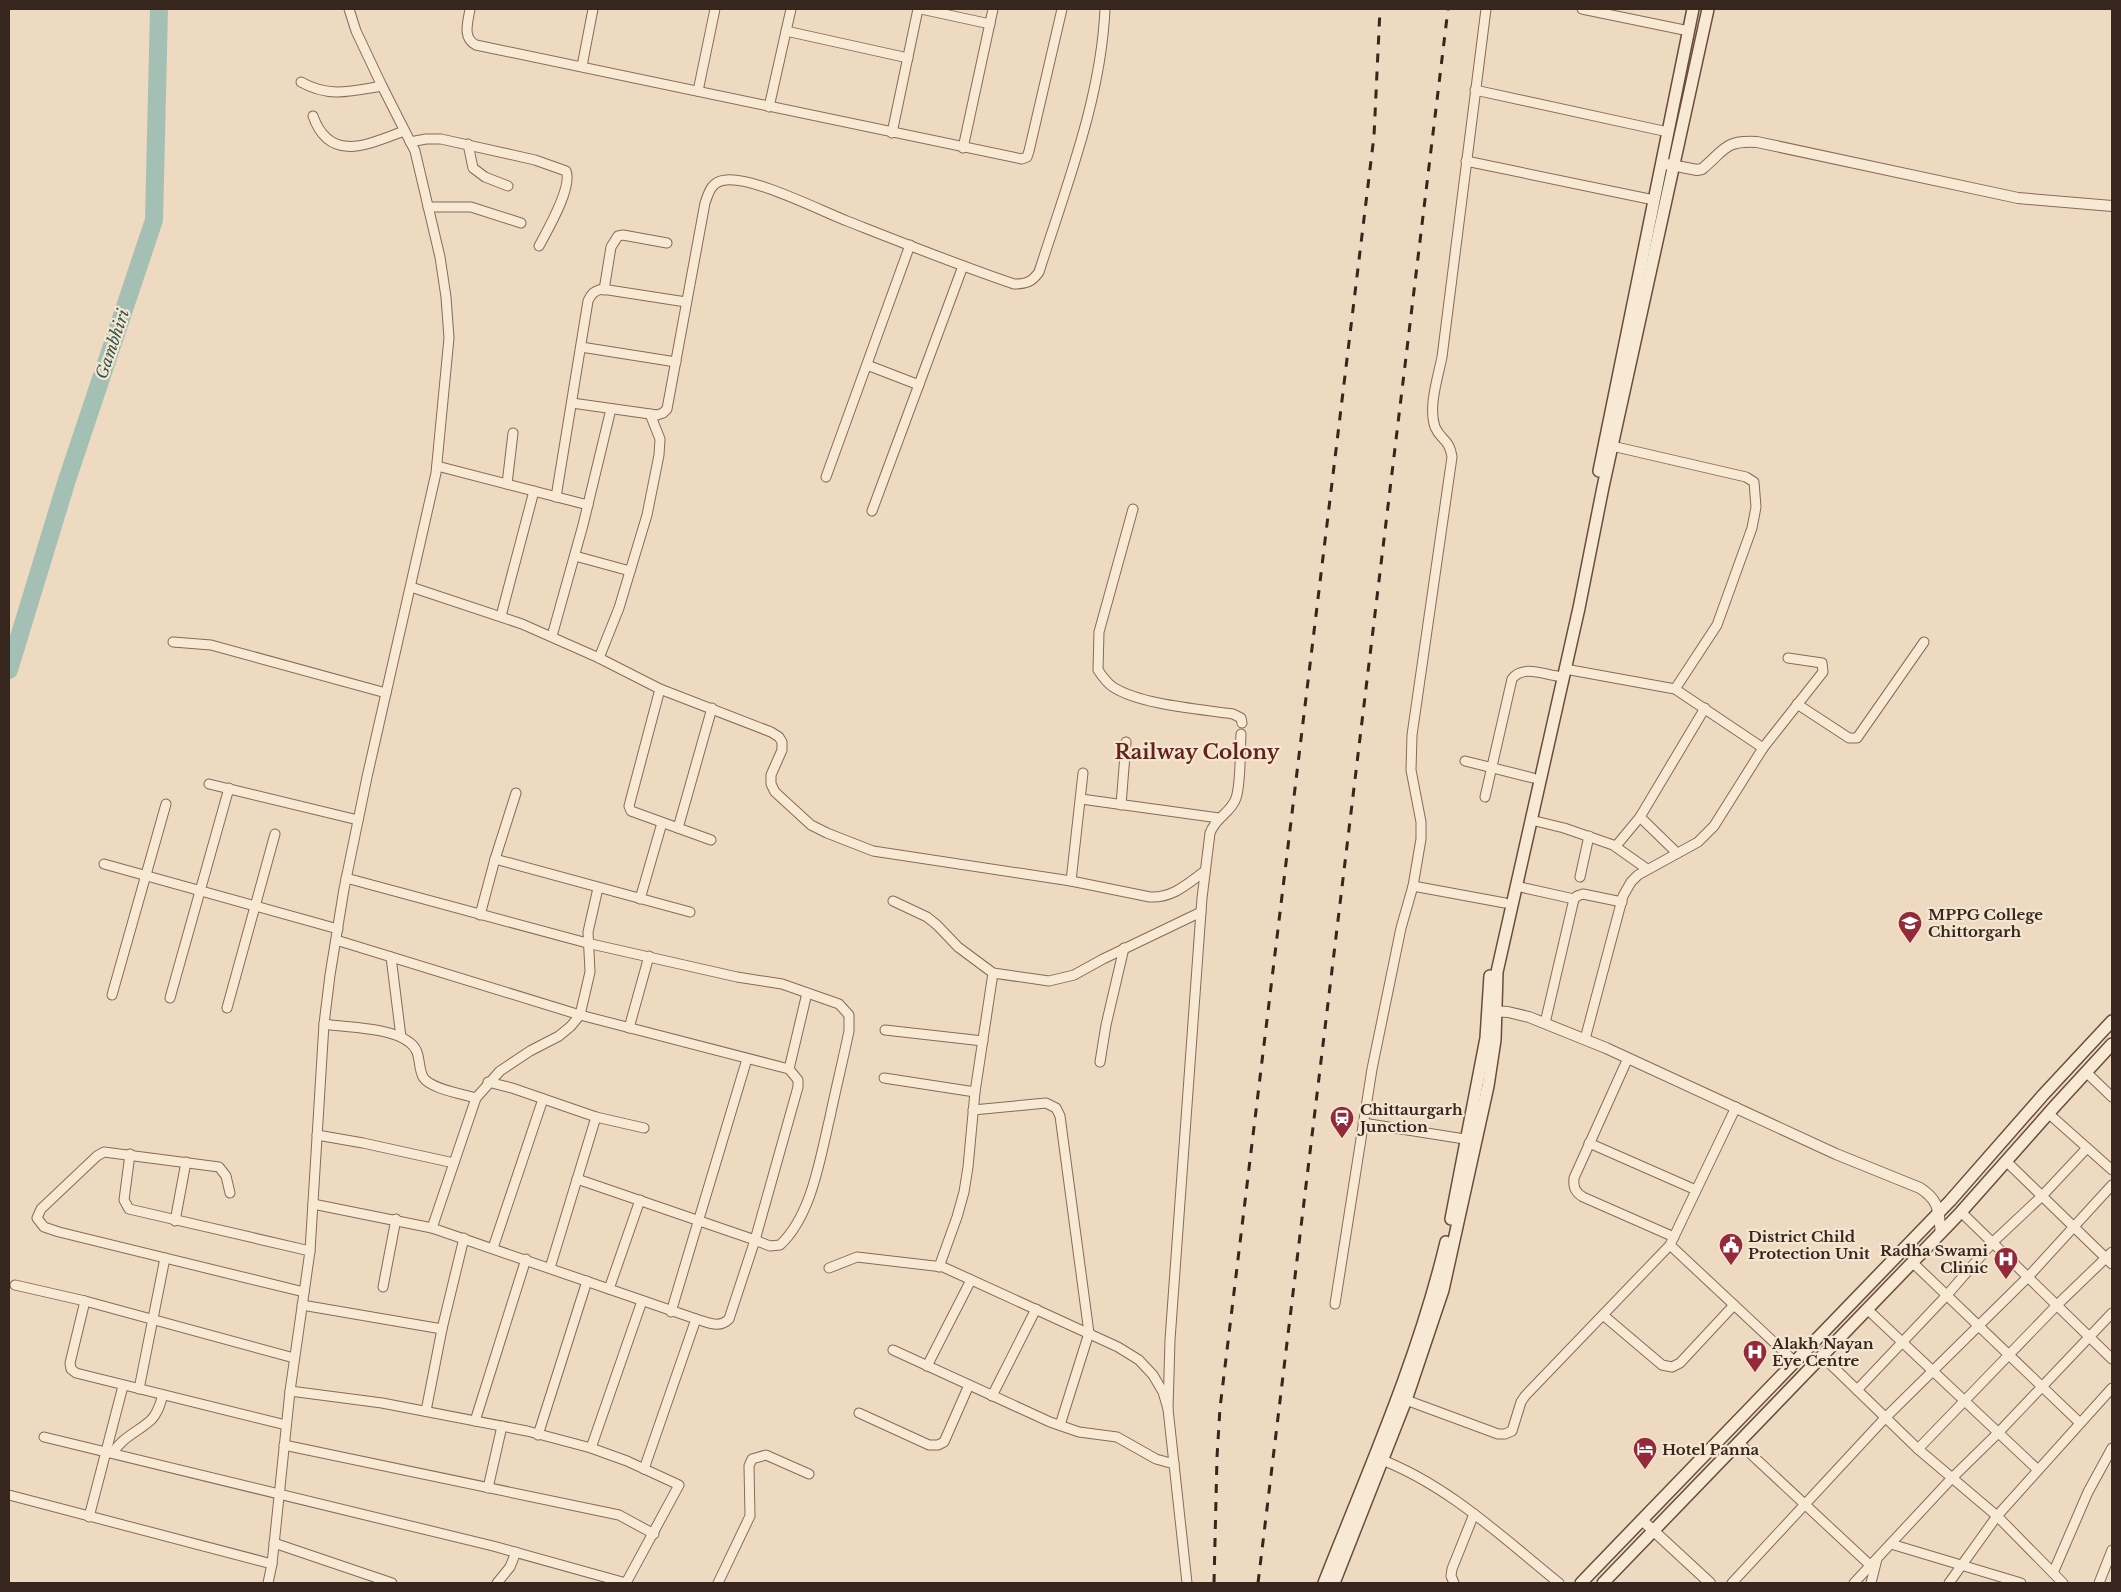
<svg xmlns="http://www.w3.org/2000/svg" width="2121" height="1592" font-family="'Libre Baskerville',serif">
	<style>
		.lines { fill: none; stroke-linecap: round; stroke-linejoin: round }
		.river { stroke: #a4bfb4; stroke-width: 18 }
		.minor-casing { stroke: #866b59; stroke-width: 11 }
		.tertiary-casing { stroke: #866b59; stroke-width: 12 }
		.secondary-casing { stroke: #684d3c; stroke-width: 14 }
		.minor { stroke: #f8e9d4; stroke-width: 9 }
		.tertiary { stroke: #f8e9d4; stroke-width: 10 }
		.secondary { stroke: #f8e9d4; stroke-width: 11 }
		.rail { stroke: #36261d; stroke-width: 3; stroke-dasharray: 9 9; stroke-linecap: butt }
		.labels { text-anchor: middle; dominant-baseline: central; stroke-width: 4.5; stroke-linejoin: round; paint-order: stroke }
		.poi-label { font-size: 15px; font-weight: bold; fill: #36261d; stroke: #f5e6d1; text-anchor: start }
		.water-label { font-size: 16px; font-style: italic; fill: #2d564e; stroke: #f5e6d1 }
		.district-label { font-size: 20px; font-weight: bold; fill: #62231d; stroke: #f5e6d1 }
	</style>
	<rect width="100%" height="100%" fill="#eddac1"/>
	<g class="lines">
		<polyline class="river" points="9,670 66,483 154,220 159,9"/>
		<defs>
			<g id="minor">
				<path d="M470,9C468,22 462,38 476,45L1022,159L1027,157L1029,151L1062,9"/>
				<polyline points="921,9 990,24"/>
				<polyline points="1582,9 1689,31"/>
				<polyline points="786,31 908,58"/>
				<polyline points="582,66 593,9"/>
				<path d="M301,82C329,98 352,91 382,86"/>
				<polyline points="1475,90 1668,132"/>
				<polyline points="698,91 715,9"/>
				<polyline points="769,107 791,9"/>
				<path d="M313,116C330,164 369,144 404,131"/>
				<polyline points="892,133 918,9"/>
				<path d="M410,142L426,139H441L535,160L566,171C573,187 547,231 539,246"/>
				<polyline points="468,144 473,168 485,177 508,186"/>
				<polyline points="963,148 993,9"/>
				<polyline points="1466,161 1654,200"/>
				<polyline points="428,207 471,207 521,223"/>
				<polyline points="604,290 611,247 618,236 623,235 667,243"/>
				<polyline points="581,347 676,362"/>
				<polyline points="867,365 919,385"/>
				<path d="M572,403L657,415L663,413L667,409L705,203C709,191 712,181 726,180C754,177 819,210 847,221C903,243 958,265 1014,284C1026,284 1032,282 1039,272C1066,187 1101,99 1105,9"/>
				<polyline points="1612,446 1746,477 1754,482 1756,507 1752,528 1717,625 1675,689"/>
				<polyline points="437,466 588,505"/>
				<polyline points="826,477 910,245"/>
				<polyline points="507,484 513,433"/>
				<path d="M556,497L588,301C591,294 594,291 602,289L686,302"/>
				<path d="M1133,509L1099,632L1098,670C1102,676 1107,683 1113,687C1141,705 1200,709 1233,714L1241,718L1242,723"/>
				<polyline points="872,511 963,266"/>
				<polyline points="575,556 630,571"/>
				<path d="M411,587L522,624L599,658L660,689L771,732L779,737L782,742V750L771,775V784L775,792L811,825L827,833L873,851L1071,881L1150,897C1173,898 1187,884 1205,871"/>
				<polyline points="501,616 534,491"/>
				<polyline points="552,636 583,525 611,409"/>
				<polyline points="173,642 211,645 386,693"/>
				<polyline points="599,658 619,608 647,515 659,455 660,439 650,414"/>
				<polyline points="1565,669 1675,689 1763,748 1714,826 1698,842 1638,875 1631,882 1623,896 1585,1039"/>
				<polyline points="660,689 629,806 631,811 711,840"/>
				<polyline points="1797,704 1849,738 1857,738 1924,642"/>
				<polyline points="1763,748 1823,672 1822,663 1788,658"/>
				<polyline points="1465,761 1533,778"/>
				<polyline points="209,784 358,820"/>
				<path d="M1485,797L1512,679C1522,665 1543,674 1557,676"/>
				<polyline points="1081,799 1219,818"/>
				<polyline points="1121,805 1126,742"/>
				<polyline points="1531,820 1564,828 1613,845 1647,869"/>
				<polyline points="678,828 712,708"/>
				<polyline points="1616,846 1640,817"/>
				<polyline points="1677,853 1640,817 1705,708"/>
				<polyline points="495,859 690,912"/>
				<polyline points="104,864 338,929"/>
				<polyline points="1580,877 1589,836"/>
				<path d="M346,878L587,943L737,977L782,984L839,1004L849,1015V1031C843,1060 836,1088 830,1117C820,1158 812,1215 780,1245L770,1246L755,1240L729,1319C719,1329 708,1322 696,1319"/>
				<polyline points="1071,881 1083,773"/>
				<polyline points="1413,886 1505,903"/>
				<polyline points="1516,886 1574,899 1577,896 1583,894 1622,902"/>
				<polyline points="640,899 662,823"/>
				<polyline points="893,901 927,917 937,925 958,947 993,973 1049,981 1074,975 1103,959 1201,912"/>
				<polyline points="480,915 495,859 516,793"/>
				<polyline points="336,940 580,1015 789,1069 798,1080 798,1087 755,1240 577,1179"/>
				<polyline points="391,957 401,1037"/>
				<polyline points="112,995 166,804"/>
				<polyline points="170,998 229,788"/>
				<polyline points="227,1008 275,834"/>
				<polyline points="1545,1023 1574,899"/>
				<path d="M324,1024C349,1028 389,1027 409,1042C422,1051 417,1065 423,1077C430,1089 463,1094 476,1098L432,1228L696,1319L644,1469"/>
				<polyline points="629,1028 649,956"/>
				<polyline points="885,1030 983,1041"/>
				<path d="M1628,1058L1574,1178C1573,1187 1575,1192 1583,1197L1674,1237"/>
				<polyline points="1100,1062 1106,1025 1124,948"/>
				<polyline points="789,1069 807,993"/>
				<polyline points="2086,1072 2112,1097"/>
				<polyline points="884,1078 975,1092"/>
				<polyline points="488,1082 512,1088 596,1117 644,1128"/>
				<polyline points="476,1098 500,1071 530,1051 559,1036 571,1026 580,1015 590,972 588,932 598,888"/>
				<polyline points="973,1110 1046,1103 1056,1108 1060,1116 1089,1333 1060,1425"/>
				<polyline points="2048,1113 2112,1170"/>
				<polyline points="1363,1123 1471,1140"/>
				<polyline points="317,1135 363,1143 454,1163"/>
				<polyline points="1589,1143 1696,1190"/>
				<polyline points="130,1154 124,1200 129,1209 310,1251"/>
				<polyline points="2007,1162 2112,1264"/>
				<polyline points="230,1193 226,1176 219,1167 104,1152 97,1156 41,1209 37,1218 44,1227 59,1232 304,1292"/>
				<polyline points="313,1204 432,1228"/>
				<polyline points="1961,1212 2112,1359"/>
				<polyline points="175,1221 186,1162"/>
				<polyline points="1670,1245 1795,1362"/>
				<polyline points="493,1248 543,1099"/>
				<polyline points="1912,1262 2080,1423"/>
				<polyline points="939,1267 957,1217 964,1192 968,1167 975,1092 993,973"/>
				<polyline points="550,1268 596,1117"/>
				<polyline points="829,1268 857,1257 943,1267 1118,1347 1139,1360 1153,1375 1163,1392 1168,1409 1187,1583"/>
				<polyline points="15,1285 85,1301 294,1358"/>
				<polyline points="383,1287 396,1219"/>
				<polyline points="609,1289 640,1200"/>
				<polyline points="85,1301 70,1363 71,1369 76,1373 286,1425"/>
				<path d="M1335,1304L1372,1069L1401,928L1413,886L1421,839V822L1411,770L1412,735L1452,457C1449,438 1441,441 1435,427C1428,407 1438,377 1442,357L1486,9"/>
				<polyline points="302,1305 442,1329"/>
				<polyline points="1867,1309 2038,1470"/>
				<polyline points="671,1312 747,1059"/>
				<polyline points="1603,1315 1662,1365 1672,1367 1680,1363 1734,1305"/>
				<polyline points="893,1350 1050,1422 1079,1432 1117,1437 1156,1459 1174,1464"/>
				<polyline points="1823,1357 1918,1449 1997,1516 2063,1583"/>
				<polyline points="927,1366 971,1280"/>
				<polyline points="139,1389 165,1258"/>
				<polyline points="1857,1390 1947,1295 1993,1242 2042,1196 2087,1148"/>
				<polyline points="290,1391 382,1403 527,1431 591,1448 627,1461 679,1485 626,1583"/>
				<polyline points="992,1396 1036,1309"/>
				<polyline points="1406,1400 1498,1434 1505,1434 1512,1431 1521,1402 1525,1396 1670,1245 1736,1107"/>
				<path d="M1168,1409L1170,1340L1202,898L1210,833C1216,817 1231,813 1236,798C1241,784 1240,750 1241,734"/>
				<polyline points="426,1411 442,1329 464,1238"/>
				<polyline points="859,1413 929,1445 938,1445 944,1442 969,1385"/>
				<polyline points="475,1421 526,1259"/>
				<polyline points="538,1435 587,1281"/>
				<polyline points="44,1437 493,1546 626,1583"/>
				<polyline points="1739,1443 1871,1566"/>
				<polyline points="284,1445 619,1515 654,1534"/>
				<polyline points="591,1448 642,1301"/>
				<polyline points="1918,1449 2057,1305 2112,1252"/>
				<path d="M113,1453C122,1437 138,1432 151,1420C158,1413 160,1404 163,1395"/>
				<path d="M1377,1458C1447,1484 1502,1537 1559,1583"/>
				<polyline points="488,1488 502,1426"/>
				<polyline points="9,1495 272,1564"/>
				<polyline points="89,1517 123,1386"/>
				<polyline points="274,1543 392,1583"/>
				<polyline points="1891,1544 2021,1583"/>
				<polyline points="2053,1573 2088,1492 2112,1448"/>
				<polyline points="268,1583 272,1564 290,1391 310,1251 324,1024 330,975 344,889 367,777 436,473 449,338 446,297 440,257 415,151 382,86 356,31 349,9"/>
				<polyline points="497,1583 510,1567 516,1552"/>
				<polyline points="718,1583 750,1516 749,1466 752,1459 766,1455 809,1474"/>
				<polyline points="1454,1583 1451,1576 1452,1569 1474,1514"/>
				<polyline points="1732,1583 1885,1418 2028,1277 2112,1185"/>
				<polyline points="1854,1583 1951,1479 1998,1433 2112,1313"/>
				<polyline points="1871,1583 1877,1559"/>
				<polyline points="1949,1583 1997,1516 2112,1388"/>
				<polyline points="2099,1583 2112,1550"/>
			</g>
			<g id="tertiary">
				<path d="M1666,164L1697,170L1702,169C1725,150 1724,140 1757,142L2018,198L2112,206"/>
				<path d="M1489,1011L1508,1012L1529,1017L1606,1048L1836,1154L1920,1188C1940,1201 1938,1211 1941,1233"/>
				<polyline points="1643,1521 1710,1583"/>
			</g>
			<g id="secondary">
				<polyline points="1599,471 1693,9"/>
				<polyline points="1451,1219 1486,1038 1490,976"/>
				<path d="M1324,1583C1368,1471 1418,1360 1446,1242"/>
				<polyline points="1334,1583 1406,1400 1443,1290 1488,1086 1495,1040 1497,972 1579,608 1603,487 1708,9"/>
				<polyline points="1581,1583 1950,1201 2043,1095 2112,1021"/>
				<polyline points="1603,1583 1961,1212 2055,1106 2112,1044"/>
			</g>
		</defs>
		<use href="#minor" class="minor-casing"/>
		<use href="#tertiary" class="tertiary-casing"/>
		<use href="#secondary" class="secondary-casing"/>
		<use href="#minor" class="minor"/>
		<use href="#tertiary" class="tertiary"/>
		<use href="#secondary" class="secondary"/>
		<g class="rail">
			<polyline points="1214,1583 1217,1457 1220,1408 1374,136 1380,9"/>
			<polyline points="1258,1583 1448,9"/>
		</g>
	</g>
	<defs>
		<symbol id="university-pin" viewBox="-11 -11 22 30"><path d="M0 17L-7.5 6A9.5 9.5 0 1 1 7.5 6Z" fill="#942a39" stroke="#f5e6d1"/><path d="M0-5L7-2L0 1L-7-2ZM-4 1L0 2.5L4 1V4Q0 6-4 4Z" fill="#fff"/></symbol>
		<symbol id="station-pin" viewBox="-11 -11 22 30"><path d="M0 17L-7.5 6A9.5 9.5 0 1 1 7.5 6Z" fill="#942a39" stroke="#f5e6d1"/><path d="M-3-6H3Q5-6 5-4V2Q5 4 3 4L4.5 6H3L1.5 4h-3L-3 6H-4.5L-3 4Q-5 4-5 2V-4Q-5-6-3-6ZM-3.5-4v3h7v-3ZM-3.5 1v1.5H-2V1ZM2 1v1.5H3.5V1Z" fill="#fff"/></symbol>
		<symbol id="civic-pin" viewBox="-11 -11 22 30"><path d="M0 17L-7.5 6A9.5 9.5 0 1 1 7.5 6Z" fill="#942a39" stroke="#f5e6d1"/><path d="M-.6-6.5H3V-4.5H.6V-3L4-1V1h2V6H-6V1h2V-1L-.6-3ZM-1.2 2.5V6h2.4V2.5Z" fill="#fff"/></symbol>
		<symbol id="hospital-pin" viewBox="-11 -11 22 30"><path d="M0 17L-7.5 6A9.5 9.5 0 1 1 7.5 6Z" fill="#942a39" stroke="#f5e6d1"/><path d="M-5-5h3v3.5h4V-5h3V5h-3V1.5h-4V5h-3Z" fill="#fff"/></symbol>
		<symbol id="hotel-pin" viewBox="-11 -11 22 30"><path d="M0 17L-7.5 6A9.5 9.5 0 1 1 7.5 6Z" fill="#942a39" stroke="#f5e6d1"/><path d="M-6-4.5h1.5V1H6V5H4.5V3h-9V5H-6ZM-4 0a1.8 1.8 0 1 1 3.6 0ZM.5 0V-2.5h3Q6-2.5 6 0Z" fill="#fff"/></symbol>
	</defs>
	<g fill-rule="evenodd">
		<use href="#university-pin" x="1896" y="909" width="28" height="38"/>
		<use href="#station-pin" x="1328" y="1104" width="28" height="38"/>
		<use href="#civic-pin" x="1717" y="1231" width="28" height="38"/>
		<use href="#hospital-pin" x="1992" y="1245" width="28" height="38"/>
		<use href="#hospital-pin" x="1741" y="1338" width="28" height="38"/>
		<use href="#hotel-pin" x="1631" y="1435" width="28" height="38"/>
	</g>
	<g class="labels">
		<g class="poi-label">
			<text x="1928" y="914">MPPG College<tspan x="1928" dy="17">Chittorgarh</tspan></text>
			<text x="1360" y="1109">Chittaurgarh<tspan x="1360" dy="17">Junction</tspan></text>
			<text x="1748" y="1236">District Child<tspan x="1748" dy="17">Protection Unit</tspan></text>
			<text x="1988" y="1250" text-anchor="end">Radha Swami<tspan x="1988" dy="17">Clinic</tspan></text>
			<text x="1772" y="1343">Alakh Nayan<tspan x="1772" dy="17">Eye Centre</tspan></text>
			<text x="1662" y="1449">Hotel Panna</text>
		</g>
		<g class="water-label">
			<text transform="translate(112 344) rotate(-71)">Gambhiri</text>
		</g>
		<g class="district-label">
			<text x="1197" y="752">Railway Colony</text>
		</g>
	</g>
	<rect width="2121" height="1592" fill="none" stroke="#36261d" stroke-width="20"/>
</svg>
